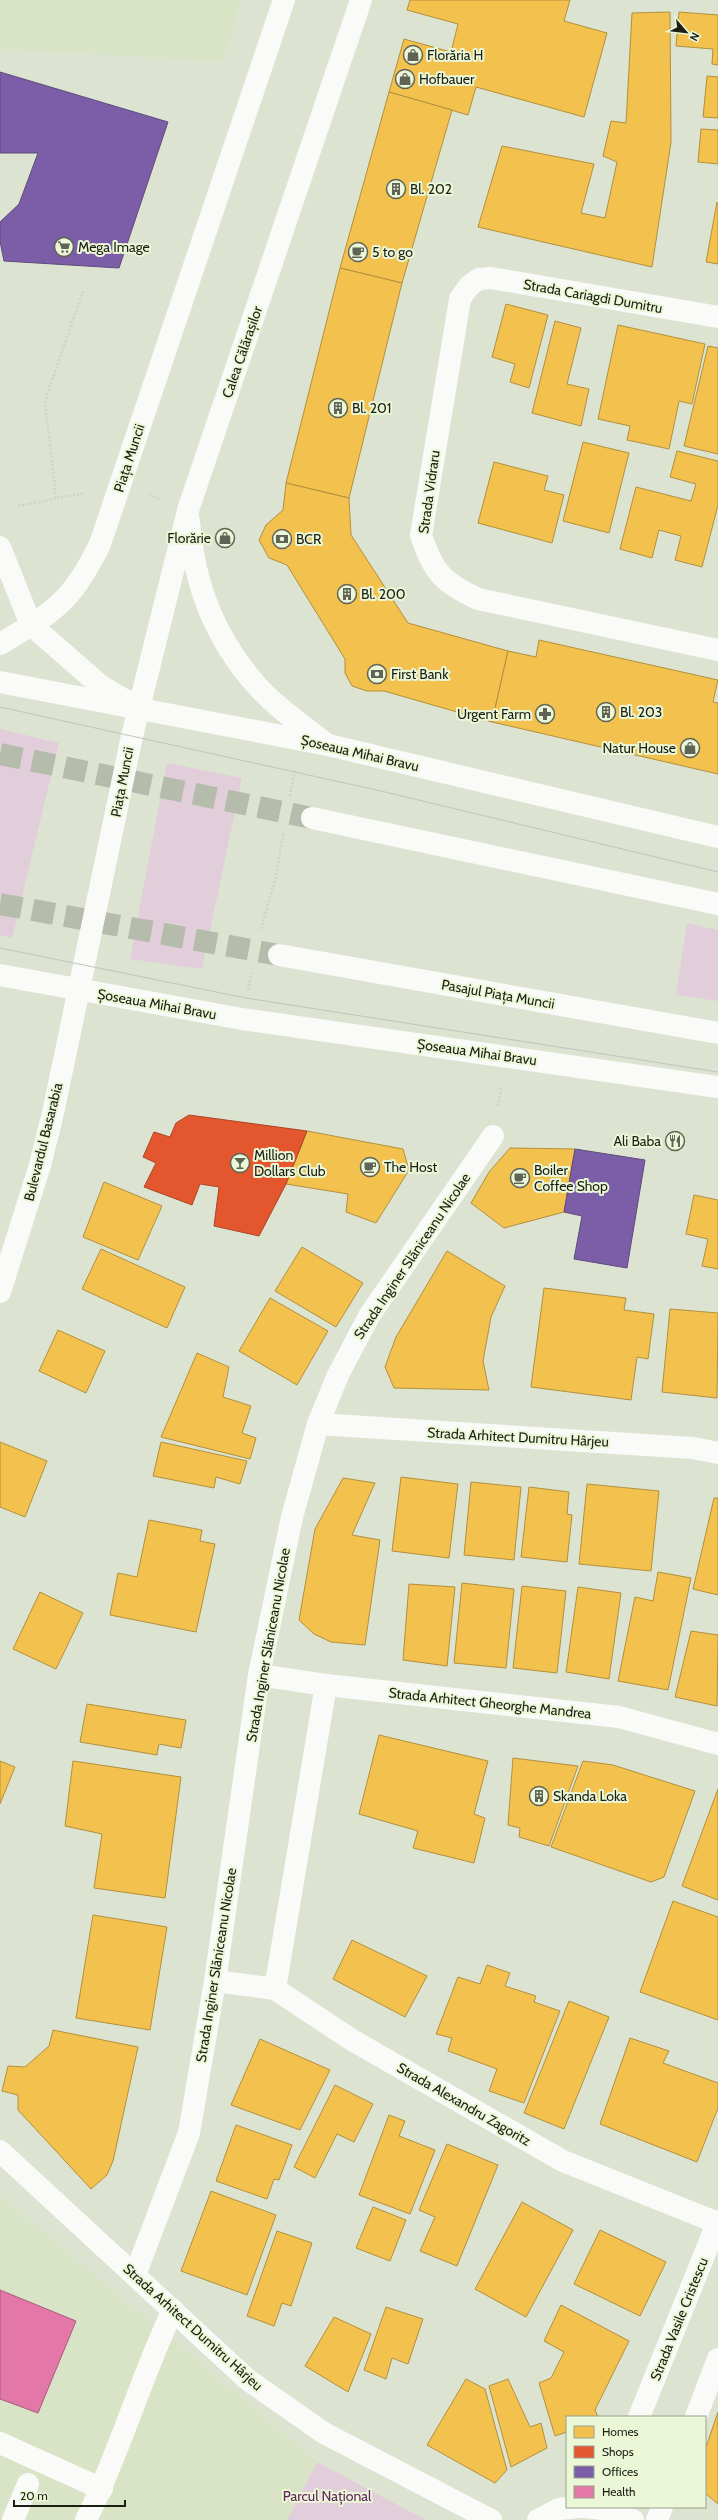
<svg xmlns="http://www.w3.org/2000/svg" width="718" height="2520" font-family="Cabin,sans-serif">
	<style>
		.built { fill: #d9e4c6 }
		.green { fill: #e2ceda }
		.homes { fill: #f2c14e; stroke: #b2903d }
		.shops { fill: #e4572e; stroke: #a84626 }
		.offices { fill: #7b5ea7; stroke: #5e4b7b }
		.health { fill: #e377a8; stroke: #a75d7c }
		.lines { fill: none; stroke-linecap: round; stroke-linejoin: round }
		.major-tunnel { stroke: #b5bcab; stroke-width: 22; stroke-dasharray: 22 11; stroke-linecap: butt }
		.path { stroke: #d0d3cd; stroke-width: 2.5; stroke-dasharray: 2 2; stroke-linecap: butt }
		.minor { stroke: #fafbf8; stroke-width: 22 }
		.major { stroke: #fafbf8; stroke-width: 22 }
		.tram { stroke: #c1c3bd; stroke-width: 1 }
		.labels { text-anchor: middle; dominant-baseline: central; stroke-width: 4; stroke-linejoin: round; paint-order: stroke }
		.poi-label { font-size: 14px; fill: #1b1f14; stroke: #ebf7d7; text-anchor: start }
		.street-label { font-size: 14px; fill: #1b1f14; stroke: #ebf7d7 }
		.park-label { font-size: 14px; fill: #62245f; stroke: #ebf7d7 }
	</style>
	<rect width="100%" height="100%" fill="#dce3d1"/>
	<g class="built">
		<polygon points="0,0 241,0 223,61 0,49"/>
		<polygon points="0,2195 317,2462 287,2520 0,2520"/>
	</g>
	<g class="green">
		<polygon points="0,729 59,743 12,938 0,935"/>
		<polygon points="167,763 242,778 202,969 130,959"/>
		<polygon points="687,923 718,930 718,1001 676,995"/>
		<polygon points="317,2462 426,2520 287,2520"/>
	</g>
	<g class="homes">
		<polygon points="410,0 570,0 564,21 607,33 584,117 476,87 468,115 389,92 404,39 451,52 458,24 407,10"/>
		<polygon points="670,12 671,142 652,267 478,227 502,146 594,164 581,213 605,218 617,162 603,156 611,121 626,123 632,13"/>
		<polygon points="679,12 718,15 718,65 712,64 713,49 676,46"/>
		<polygon points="707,76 718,77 718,118 703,117"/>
		<polygon points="389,92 452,110 402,283 340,268"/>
		<polygon points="701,129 718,130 718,164 698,162"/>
		<polygon points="717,202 718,203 718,264 706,262"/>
		<polygon points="340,268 402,283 349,498 286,483"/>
		<polygon points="506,304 548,315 529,388 510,382 515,364 492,357"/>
		<polygon points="555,321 581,328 567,384 589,389 581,426 532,413"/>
		<polygon points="618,325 705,344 692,404 679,401 669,449 627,440 630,426 598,419"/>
		<polygon points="708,346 718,348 718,454 684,446"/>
		<polygon points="583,442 629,453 609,533 563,521"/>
		<polygon points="677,451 718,461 718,505 702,567 675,560 681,536 659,530 652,558 620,549 636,487 691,501 696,484 670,477"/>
		<polygon points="494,462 548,476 544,490 564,495 552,543 478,523"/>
		<polygon points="286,483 349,498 351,535 408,623 508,651 492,722 384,691 367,691 352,686 345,673 345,659 287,565 269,558 259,540 266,525 283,510"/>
		<polygon points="539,640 718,680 713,702 718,703 718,774 492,722 508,651 536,657"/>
		<polygon points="307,1131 403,1149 409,1170 376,1223 346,1212 348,1194 286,1184"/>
		<polygon points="510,1148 575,1149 564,1212 504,1228 471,1203 489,1172"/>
		<polygon points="104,1182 162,1206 138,1260 83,1237"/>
		<polygon points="694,1195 718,1200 718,1269 702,1266 708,1239 686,1234"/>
		<polygon points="302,1247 363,1283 336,1327 275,1291"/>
		<polygon points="101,1249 185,1287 167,1328 82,1289"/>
		<polygon points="447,1251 505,1286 491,1317 483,1361 489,1390 394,1388 385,1367 396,1337"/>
		<polygon points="544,1288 626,1298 624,1310 654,1314 648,1359 637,1357 631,1400 531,1387"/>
		<polygon points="270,1298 328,1331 297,1385 239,1351"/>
		<polygon points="670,1309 718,1313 717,1398 662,1392"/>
		<polygon points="58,1330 105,1351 86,1393 39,1371"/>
		<polygon points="197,1353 229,1367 223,1397 251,1406 242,1433 256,1438 250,1459 161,1437"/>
		<polygon points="0,1442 47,1461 25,1517 0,1507"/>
		<polygon points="161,1442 247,1461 240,1484 216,1477 214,1488 153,1476"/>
		<polygon points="401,1477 458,1484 449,1558 392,1551"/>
		<polygon points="343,1478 375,1483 352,1535 380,1540 365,1645 331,1642 314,1634 299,1620 315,1529"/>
		<polygon points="471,1482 521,1487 514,1560 464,1555"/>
		<polygon points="587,1484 659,1491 651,1571 579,1564"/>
		<polygon points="529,1487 569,1492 567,1514 572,1515 567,1562 521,1557"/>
		<polygon points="714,1498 718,1498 718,1595 693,1589"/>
		<polygon points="149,1520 202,1530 200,1541 215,1544 196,1632 110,1615 118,1573 137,1577"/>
		<polygon points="658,1572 691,1578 668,1690 618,1681 635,1597 653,1601"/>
		<polygon points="462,1583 514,1589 506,1668 454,1663"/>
		<polygon points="409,1584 455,1587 447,1666 403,1660"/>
		<polygon points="522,1586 566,1591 557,1673 513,1668"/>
		<polygon points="578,1587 621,1593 609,1679 566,1672"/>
		<polygon points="40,1592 83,1613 56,1669 13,1649"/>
		<polygon points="691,1631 718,1635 717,1706 675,1697"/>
		<polygon points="87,1704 186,1720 181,1748 159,1744 157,1755 80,1742"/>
		<polygon points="379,1735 488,1761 474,1814 485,1818 474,1863 413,1848 418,1831 359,1814"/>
		<polygon points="513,1758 578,1766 549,1846 519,1837 520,1828 508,1825"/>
		<polygon points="0,1761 15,1767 0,1804"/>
		<polygon points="73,1761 181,1777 165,1898 94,1888 102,1834 65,1826"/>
		<polygon points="583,1761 613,1765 695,1791 664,1877 651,1882 551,1847"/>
		<polygon points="718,1789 718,1900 682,1886"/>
		<polygon points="673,1901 718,1917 718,2020 640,1992"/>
		<polygon points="93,1915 167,1927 150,2030 76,2018"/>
		<polygon points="352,1940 427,1976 405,2017 333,1979"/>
		<polygon points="487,1965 510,1973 505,1986 536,1996 534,2002 560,2011 524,2103 489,2091 497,2069 448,2051 452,2038 436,2034 458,1977 480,1984"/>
		<polygon points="569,2001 609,2017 564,2129 524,2113"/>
		<polygon points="53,2030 138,2047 113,2161 107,2175 91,2189 18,2110 18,2095 2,2091 8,2066 25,2067 49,2046"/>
		<polygon points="630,2038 669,2051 663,2063 718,2083 718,2108 697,2162 600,2124"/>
		<polygon points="260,2039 330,2070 300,2130 231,2105"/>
		<polygon points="335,2085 373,2104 354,2142 337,2134 315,2178 294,2167"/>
		<polygon points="389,2115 405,2121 399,2136 435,2150 410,2214 359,2195"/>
		<polygon points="236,2125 292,2145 279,2180 274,2179 267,2199 216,2181"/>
		<polygon points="447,2144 498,2165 457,2266 420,2251 435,2217 419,2210"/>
		<polygon points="211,2191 276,2215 247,2295 181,2271"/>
		<polygon points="522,2202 573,2230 526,2317 475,2289"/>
		<polygon points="373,2207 406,2220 390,2261 356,2248"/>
		<polygon points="600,2230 666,2262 640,2316 574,2284"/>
		<polygon points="277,2231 312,2243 291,2306 282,2303 274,2326 247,2316"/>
		<polygon points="561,2305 629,2341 595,2410 598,2417 567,2417 567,2432 555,2436 539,2383 551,2378 564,2352 544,2341"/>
		<polygon points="386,2307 423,2319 408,2364 392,2358 386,2379 364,2370"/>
		<polygon points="334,2317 371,2334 348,2392 305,2366"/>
		<polygon points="466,2379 485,2389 507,2470 495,2483 427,2445"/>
		<polygon points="508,2379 530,2427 541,2423 547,2448 511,2467 489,2386"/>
		<polygon points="718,2412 718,2504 705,2493 705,2450"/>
	</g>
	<polygon class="shops" points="189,1115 307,1131 286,1184 259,1236 214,1226 219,1187 200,1184 192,1205 144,1187 156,1163 143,1157 154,1132 170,1137 176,1123"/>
	<g class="offices">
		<polygon points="0,72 168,122 119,268 4,261 0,241 0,222 19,204 38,153 0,153"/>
		<polygon points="575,1149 645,1160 627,1268 574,1259 582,1216 564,1212"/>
	</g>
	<polygon class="health" points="0,2290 76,2321 38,2413 0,2399"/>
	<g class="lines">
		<g class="major-tunnel">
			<polyline points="0,754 312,818"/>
			<polyline points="0,904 279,955"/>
		</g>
		<g class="path">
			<polyline points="149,495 160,499"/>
			<polyline points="56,498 45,401 83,291"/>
			<polyline points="18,506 84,493"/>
			<polyline points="290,796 295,770"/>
			<polyline points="261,929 275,880 284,831"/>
			<polyline points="248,990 252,971"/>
			<polyline points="498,1106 501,1088"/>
		</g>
		<g class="minor">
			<path d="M718,317L491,278L479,279L469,286L460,299L421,535C433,573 444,583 478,599L718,650"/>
			<polyline points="318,1424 693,1448 718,1453"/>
			<polyline points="259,1675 326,1685 619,1717 718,1744"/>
			<polyline points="215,1981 275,1989 352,2040 563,2161 718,2223"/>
			<polyline points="275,1989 326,1685"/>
			<polyline points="0,2151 248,2380 324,2433 491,2520"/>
			<polyline points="135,2275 189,2133 215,1981 259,1675 292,1517 318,1424 338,1375 369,1316 493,1136"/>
			<polyline points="639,2417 718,2221"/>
			<polyline points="696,2417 718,2359"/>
			<polyline points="0,2443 102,2489"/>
			<polyline points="584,2507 603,2509 633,2520"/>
			<polyline points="13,2520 28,2484"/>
			<path d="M86,2520C120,2452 140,2379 173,2310"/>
			<polyline points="538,2520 559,2509 579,2507"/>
			<polyline points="657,2520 662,2507"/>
		</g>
		<g class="major">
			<path d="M189,521C194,585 215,639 258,687C277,708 302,725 324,742"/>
			<polyline points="0,547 31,625 101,686 125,700"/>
			<path d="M0,644C54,612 72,602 100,544L284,0"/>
			<polyline points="0,682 328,745 718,837"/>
			<polyline points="312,818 718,904"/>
			<polyline points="279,955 718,1033"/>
			<polyline points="0,975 242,1019 718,1087"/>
			<polyline points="0,1292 40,1165 53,1113 132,736 189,507 361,0"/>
		</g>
		<g class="tram">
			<polyline points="0,707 381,791 718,872"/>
			<polyline points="0,948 246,998 718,1072"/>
		</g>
	</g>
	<defs>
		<symbol id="shop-ring" viewBox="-11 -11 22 22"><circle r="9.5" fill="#ebf7d7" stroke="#5f6456" stroke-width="1.5"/><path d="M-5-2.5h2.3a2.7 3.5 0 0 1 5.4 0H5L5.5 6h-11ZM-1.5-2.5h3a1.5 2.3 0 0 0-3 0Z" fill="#5f6456"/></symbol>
		<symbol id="building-ring" viewBox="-11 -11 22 22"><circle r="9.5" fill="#ebf7d7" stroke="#5f6456" stroke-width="1.5"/><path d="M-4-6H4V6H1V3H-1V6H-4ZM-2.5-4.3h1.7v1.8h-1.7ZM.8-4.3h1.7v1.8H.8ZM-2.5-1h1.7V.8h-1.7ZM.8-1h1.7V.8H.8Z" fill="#5f6456"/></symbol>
		<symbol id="supermarket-ring" viewBox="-11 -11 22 22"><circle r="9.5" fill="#ebf7d7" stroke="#5f6456" stroke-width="1.5"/><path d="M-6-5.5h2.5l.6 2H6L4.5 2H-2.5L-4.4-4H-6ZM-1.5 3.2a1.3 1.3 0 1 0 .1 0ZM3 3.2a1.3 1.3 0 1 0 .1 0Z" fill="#5f6456"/></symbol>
		<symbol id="cafe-ring" viewBox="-11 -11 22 22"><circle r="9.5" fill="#ebf7d7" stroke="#5f6456" stroke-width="1.5"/><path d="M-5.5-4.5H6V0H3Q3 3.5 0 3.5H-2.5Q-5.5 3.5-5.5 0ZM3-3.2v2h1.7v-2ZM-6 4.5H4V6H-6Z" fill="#5f6456"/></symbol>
		<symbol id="bank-ring" viewBox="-11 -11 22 22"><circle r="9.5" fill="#ebf7d7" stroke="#5f6456" stroke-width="1.5"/><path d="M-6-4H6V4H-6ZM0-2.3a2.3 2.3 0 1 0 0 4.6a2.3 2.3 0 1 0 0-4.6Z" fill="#5f6456"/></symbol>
		<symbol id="pharmacy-ring" viewBox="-11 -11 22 22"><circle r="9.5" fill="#ebf7d7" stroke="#5f6456" stroke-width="1.5"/><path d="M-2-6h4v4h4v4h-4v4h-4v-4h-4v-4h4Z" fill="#5f6456"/></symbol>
		<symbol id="restaurant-ring" viewBox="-11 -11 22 22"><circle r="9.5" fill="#ebf7d7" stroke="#5f6456" stroke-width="1.5"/><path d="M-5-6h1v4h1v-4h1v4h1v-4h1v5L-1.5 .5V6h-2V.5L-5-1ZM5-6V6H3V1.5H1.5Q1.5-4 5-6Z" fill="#5f6456"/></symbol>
		<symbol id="bar-ring" viewBox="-11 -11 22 22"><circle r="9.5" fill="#ebf7d7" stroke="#5f6456" stroke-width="1.5"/><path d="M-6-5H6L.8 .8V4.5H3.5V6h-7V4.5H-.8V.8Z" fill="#5f6456"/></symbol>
	</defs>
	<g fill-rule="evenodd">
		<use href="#shop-ring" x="402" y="44" width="22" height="22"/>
		<use href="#shop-ring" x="394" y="68" width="22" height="22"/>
		<use href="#building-ring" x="385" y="178" width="22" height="22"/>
		<use href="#supermarket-ring" x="53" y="236" width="22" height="22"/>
		<use href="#cafe-ring" x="347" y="241" width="22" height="22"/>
		<use href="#building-ring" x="327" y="397" width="22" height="22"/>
		<use href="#shop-ring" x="214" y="527" width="22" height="22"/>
		<use href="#bank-ring" x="271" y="528" width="22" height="22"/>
		<use href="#building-ring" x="336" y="583" width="22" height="22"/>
		<use href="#bank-ring" x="366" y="663" width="22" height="22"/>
		<use href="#building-ring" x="595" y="701" width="22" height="22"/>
		<use href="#pharmacy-ring" x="534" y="703" width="22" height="22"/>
		<use href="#shop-ring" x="679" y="737" width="22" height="22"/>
		<use href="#restaurant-ring" x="664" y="1130" width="22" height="22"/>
		<use href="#bar-ring" x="229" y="1152" width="22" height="22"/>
		<use href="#cafe-ring" x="359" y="1156" width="22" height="22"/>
		<use href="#cafe-ring" x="509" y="1167" width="22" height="22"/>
		<use href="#building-ring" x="528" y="1785" width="22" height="22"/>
	</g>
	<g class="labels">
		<g class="poi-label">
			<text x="427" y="55">Florăria H</text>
			<text x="419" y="79">Hofbauer</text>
			<text x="410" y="189">Bl. 202</text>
			<text x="78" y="247">Mega Image</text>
			<text x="372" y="252">5 to go</text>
			<text x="352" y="408">Bl. 201</text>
			<text x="211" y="538" text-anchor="end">Florărie</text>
			<text x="296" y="539">BCR</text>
			<text x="361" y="594">Bl. 200</text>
			<text x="391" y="674">First Bank</text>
			<text x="620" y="712">Bl. 203</text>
			<text x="531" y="714" text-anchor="end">Urgent Farm</text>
			<text x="676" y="748" text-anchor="end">Natur House</text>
			<text x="661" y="1141" text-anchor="end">Ali Baba</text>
			<text x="254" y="1155">Million<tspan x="254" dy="16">Dollars Club</tspan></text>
			<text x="384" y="1167">The Host</text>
			<text x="534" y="1170">Boiler<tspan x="534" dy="16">Coffee Shop</tspan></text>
			<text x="553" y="1796">Skanda Loka</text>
		</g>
		<g class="street-label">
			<text transform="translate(593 296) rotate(10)">Strada Cariagdi Dumitru</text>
			<text transform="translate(242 352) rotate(-71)">Calea Călărașilor</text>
			<text transform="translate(129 458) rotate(-72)">Piața Muncii</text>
			<text transform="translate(429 492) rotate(-82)">Strada Vidraru</text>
			<text transform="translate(360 753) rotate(13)">Șoseaua Mihai Bravu</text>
			<text transform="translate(122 782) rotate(-79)">Piața Muncii</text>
			<text transform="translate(498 994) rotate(10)">Pasajul Piața Muncii</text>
			<text transform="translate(157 1004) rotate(10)">Șoseaua Mihai Bravu</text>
			<text transform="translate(477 1052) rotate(8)">Șoseaua Mihai Bravu</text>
			<text transform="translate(43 1142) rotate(-76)">Bulevardul Basarabia</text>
			<text transform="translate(412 1256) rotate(-56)">Strada Inginer Slăniceanu Nicolae</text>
			<text transform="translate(518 1437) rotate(3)">Strada Arhitect Dumitru Hârjeu</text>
			<text transform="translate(268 1645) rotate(-80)">Strada Inginer Slăniceanu Nicolae</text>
			<text transform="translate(490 1703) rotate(6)">Strada Arhitect Gheorghe Mandrea</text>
			<text transform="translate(216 1965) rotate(-81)">Strada Inginer Slăniceanu Nicolae</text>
			<text transform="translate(464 2104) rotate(30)">Strada Alexandru Zagoritz</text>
			<text transform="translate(679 2319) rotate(-68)">Strada Vasile Cristescu</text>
			<text transform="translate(193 2327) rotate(42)">Strada Arhitect Dumitru Hârjeu</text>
		</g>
		<g class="park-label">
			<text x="327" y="2496">Parcul Național</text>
		</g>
	</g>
	<rect x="566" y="2416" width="140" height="92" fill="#ebf7d7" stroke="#98a189"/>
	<rect x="574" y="2426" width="20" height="12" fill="#f2c14e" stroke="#98a189"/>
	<text x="602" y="2436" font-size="12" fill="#1b1f14">Homes</text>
	<rect x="574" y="2446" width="20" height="12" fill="#e4572e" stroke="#98a189"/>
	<text x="602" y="2456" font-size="12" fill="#1b1f14">Shops</text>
	<rect x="574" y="2466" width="20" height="12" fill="#7b5ea7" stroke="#98a189"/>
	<text x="602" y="2476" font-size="12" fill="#1b1f14">Offices</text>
	<rect x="574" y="2486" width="20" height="12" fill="#e377a8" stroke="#98a189"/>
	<text x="602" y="2496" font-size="12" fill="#1b1f14">Health</text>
	<g transform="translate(686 32) rotate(118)" stroke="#ebf7d7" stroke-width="3" paint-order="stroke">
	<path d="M0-3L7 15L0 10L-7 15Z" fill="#1b1f14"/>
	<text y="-6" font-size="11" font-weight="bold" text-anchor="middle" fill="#1b1f14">N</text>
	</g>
	<path d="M14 2500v6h111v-6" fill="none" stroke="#1b1f14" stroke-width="2"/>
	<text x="20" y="2500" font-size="12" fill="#1b1f14" stroke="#ebf7d7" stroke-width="3" paint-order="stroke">20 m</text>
</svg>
